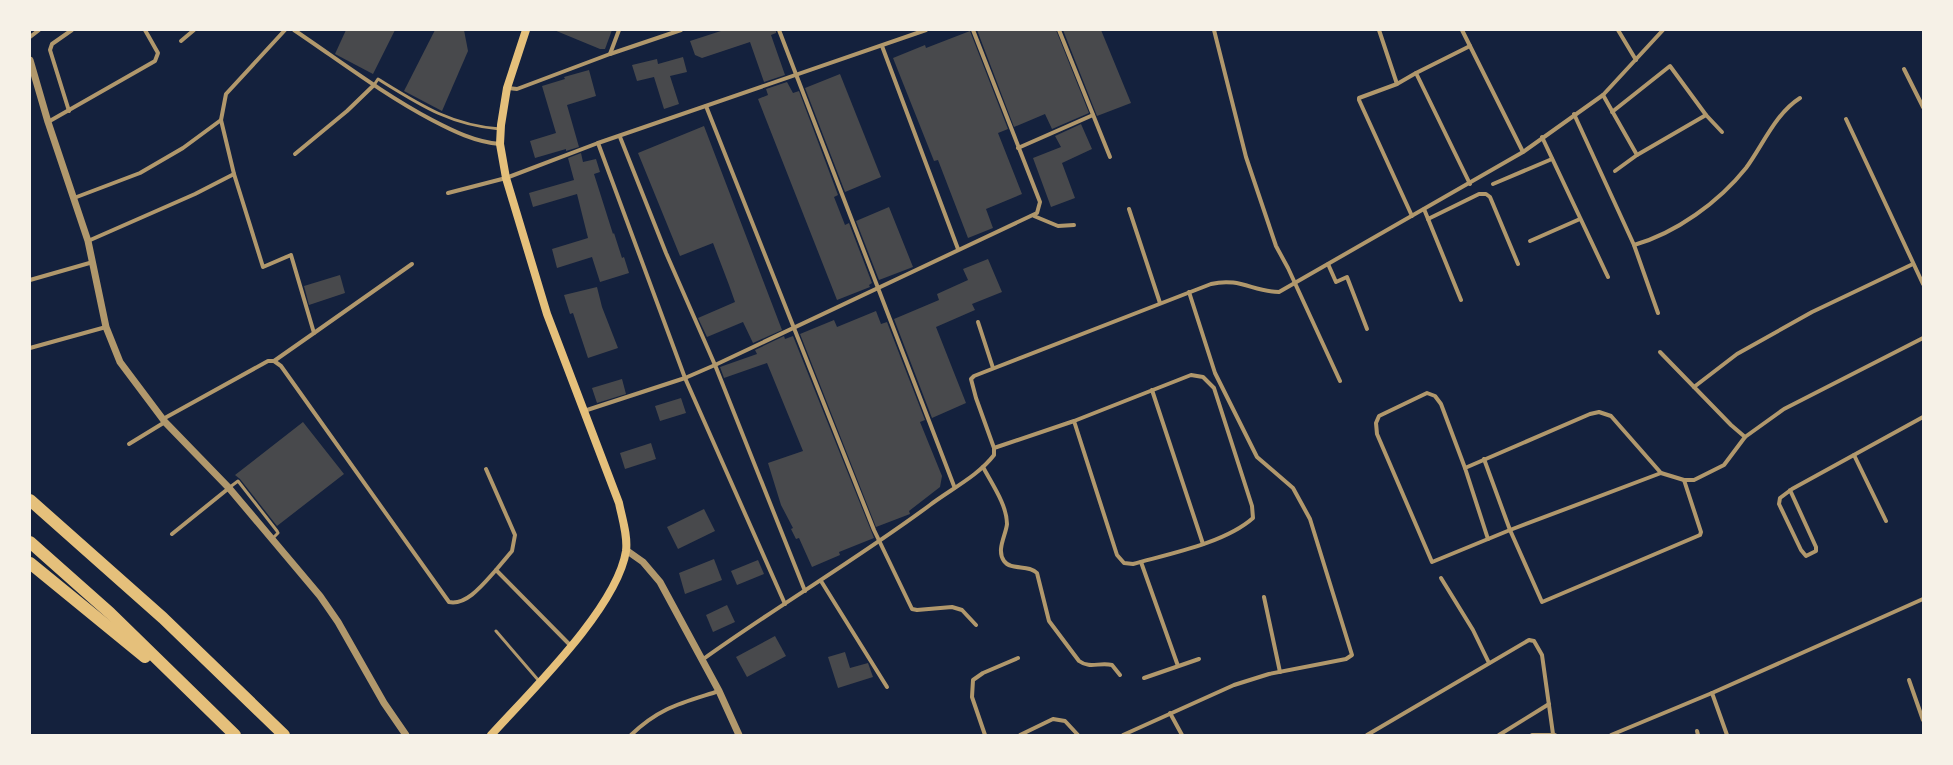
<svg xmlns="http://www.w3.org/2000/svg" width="1953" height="765" font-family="'Space Grotesk',sans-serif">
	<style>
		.building { fill: #48494c }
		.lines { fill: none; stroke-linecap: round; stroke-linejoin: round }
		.service { stroke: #b1986c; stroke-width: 3 }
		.minor { stroke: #b1986c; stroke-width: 4 }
		.tertiary { stroke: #b1986c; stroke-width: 7 }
		.secondary { stroke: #e5c07b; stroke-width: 8 }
		.motorway { stroke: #e5c07b; stroke-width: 12 }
	</style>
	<rect width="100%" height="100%" fill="#14213d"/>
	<g class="building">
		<polygon points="346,30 395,30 373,74 335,54"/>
		<polygon points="435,30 464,30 468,51 442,111 404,91"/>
		<polygon points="554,30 612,30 605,49 600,49"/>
		<polygon points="724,30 776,30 776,33 771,35 785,75 764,82 750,42 702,58 695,55 690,41"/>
		<polygon points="977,30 1056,30 1089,113 1052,129 1045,114 1014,127"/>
		<polygon points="1063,30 1101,30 1131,103 1097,116"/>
		<polygon points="970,31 1008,129 998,133 1022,194 986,209 993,228 968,238 938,160 934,161 893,58 925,45 926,48"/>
		<polygon points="683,57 687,72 670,76 679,104 664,109 654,77 637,81 632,65 657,59 658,64"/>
		<polygon points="589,70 596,96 567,105 579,147 566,151 566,149 535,158 530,141 556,133 542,86 565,79 564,77"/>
		<polygon points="840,74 881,177 845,192 805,88"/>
		<polygon points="787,82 793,93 799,91 838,195 834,197 845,225 849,223 872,283 869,285 870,287 837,300 758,99 768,95 766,89"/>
		<polygon points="1081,124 1092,149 1062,163 1075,198 1051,207 1033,158 1061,147 1055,136"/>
		<polygon points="704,126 782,330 753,343 743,322 707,337 698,318 735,302 729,285 713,243 680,256 638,153"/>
		<polygon points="581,153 583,162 596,159 600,172 594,174 613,234 614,233 622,258 624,257 629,273 600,282 592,257 557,268 552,249 588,238 577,194 533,207 529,193 574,180 568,158"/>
		<polygon points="889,207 913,267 879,280 856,221"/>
		<polygon points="988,259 1002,292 972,304 975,310 936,327 966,403 932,418 894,319 939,300 937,294 968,280 963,269"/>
		<polygon points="340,275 345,293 309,305 304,286"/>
		<polygon points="597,287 602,307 618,348 588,358 573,313 570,314 564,295"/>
		<polygon points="876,311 881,324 887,322 925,420 920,422 942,476 940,487 909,511 910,514 876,527 800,334 834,320 837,327"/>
		<polygon points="784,336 785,339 793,336 874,538 839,552 840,555 812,567 799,538 796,539 791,529 793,528 781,505 768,463 803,451 767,363 724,378 720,367 757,354 755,350"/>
		<polygon points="622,379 626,394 597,403 592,388"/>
		<polygon points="681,398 686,413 660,421 655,406"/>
		<polygon points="303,422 344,474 277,526 240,479 235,475"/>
		<polygon points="651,443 656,459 625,469 620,453"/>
		<polygon points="704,509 715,531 678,549 667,527"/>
		<polygon points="714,559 722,580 685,594 679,573"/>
		<polygon points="758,560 764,574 737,585 731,571"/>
		<polygon points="727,605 735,622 713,632 706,615"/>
		<polygon points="775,636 786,656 747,677 736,657"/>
		<polygon points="845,652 850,668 868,663 873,677 838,688 828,657"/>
	</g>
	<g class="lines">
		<g class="service">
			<path d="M374,85L378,79C420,105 450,125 500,129"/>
			<polyline points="230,487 238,481 277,531 278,533 273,538"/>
			<polyline points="496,631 539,681"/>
		</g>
		<g class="minor">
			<path d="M294,30C340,61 383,94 432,120C453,131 475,142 500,144"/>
			<polyline points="779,30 954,486"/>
			<polyline points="1059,30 1110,157"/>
			<polyline points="1214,30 1246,157 1276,246 1288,268 1340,381"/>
			<polyline points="1379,30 1397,84"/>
			<polyline points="1462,30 1470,46"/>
			<polyline points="1618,30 1636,60"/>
			<polyline points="30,37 39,30"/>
			<polyline points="181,41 194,30"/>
			<polyline points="882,46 958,249"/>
			<polyline points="610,54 619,30"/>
			<polyline points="1904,69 1923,107"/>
			<polyline points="507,88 517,89 610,54 681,30"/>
			<polyline points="1603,95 1637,155 1706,115 1670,66 1612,112"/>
			<polyline points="706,106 874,530 912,609 917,610 952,607 962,610 976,625"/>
			<polyline points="69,111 50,50 52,44 72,30"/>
			<polyline points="1574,114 1634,245 1658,313"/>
			<polyline points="1706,115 1722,132"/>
			<polyline points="1846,119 1923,284"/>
			<polyline points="48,122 155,61 158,53 145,30"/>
			<polyline points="620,137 666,253 715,365 805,591"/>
			<polyline points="1542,137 1608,277"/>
			<polyline points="598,143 685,378 785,604"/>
			<polyline points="1018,148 1093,115"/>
			<polyline points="295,154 347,111 374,85"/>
			<polyline points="1615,171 1637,155"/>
			<polyline points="1470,184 1416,73 1470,46 1523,152"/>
			<polyline points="1493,184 1552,159"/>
			<polyline points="448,193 506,178 598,143 926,30"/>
			<polyline points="74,198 140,173 183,148 221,120"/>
			<polyline points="1129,209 1160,303"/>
			<polyline points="1424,209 1461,300"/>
			<polyline points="1034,216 1058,226 1074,225"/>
			<polyline points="1412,216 1359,100 1359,98 1397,84 1416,73"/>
			<polyline points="1428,219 1479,194 1486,194 1490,197 1518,264"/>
			<polyline points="88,241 195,194 234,174"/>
			<polyline points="1530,241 1580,219"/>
			<path d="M1634,245C1676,233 1719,202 1746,168C1763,145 1775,114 1800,98"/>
			<polyline points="1328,264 1336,282 1347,277 1367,329"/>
			<polyline points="30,280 93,262"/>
			<polyline points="978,322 993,368"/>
			<polyline points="314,333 412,264"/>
			<polyline points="30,348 106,327"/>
			<polyline points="1660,352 1731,425 1745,437"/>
			<polyline points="274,361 314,333 291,255 263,267 234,174 221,120 226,94 285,30"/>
			<polyline points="1694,387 1737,354 1812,312 1913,264"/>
			<polyline points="1152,390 1203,544"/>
			<polyline points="584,411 685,378 715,365 1037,213 1040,202 973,30"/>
			<path d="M163,419L268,361H274L281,366L449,602C467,606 485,582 496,570"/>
			<polyline points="129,444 165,422"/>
			<path d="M994,448L1074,421L1191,375L1203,377L1214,388L1252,506L1253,518C1225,543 1169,554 1133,564L1124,563L1117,555L1074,421"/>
			<polyline points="1854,455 1886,521"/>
			<polyline points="1484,459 1510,530 1542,602 1700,535 1701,532 1684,480"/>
			<path d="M983,467C992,484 1007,505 1007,524C1006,535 996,550 1004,561C1011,571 1029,564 1037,573L1049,621L1079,661C1090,669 1099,662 1112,665L1120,675"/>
			<polyline points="1465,468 1441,404 1435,396 1427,393 1379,416 1376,423 1377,434 1432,562 1510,530 1661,473"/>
			<polyline points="486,469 515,535 512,551 496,570 570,645"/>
			<path d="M1790,490L1816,547V551L1806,556L1801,550L1779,504L1780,498C1784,495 1788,492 1792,489L1923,417"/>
			<polyline points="172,534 229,488"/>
			<polyline points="1488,539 1465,468 1590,414 1599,412 1611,416 1661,473 1684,480 1694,480 1724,465 1745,437 1784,409 1923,338"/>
			<polyline points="1141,562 1178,666"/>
			<polyline points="1441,578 1473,630 1489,663"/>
			<polyline points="821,581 887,687"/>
			<polyline points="1264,597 1280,672"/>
			<path d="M702,660C777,606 856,560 930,505C951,489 978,476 994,455V448L976,398L971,379L974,376L1211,284C1240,277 1253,292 1279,292L1523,152L1603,95L1663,30"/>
			<polyline points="1144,678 1199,659"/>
			<polyline points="1909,680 1923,720"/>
			<polyline points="1712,693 1727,735"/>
			<polyline points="1170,713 1182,735"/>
			<polyline points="1697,731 1698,735"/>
			<path d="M631,735C660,707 682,703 719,691"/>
			<polyline points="985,735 972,697 973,680 983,673 1018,658"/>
			<polyline points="1020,735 1053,719 1065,721 1078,735"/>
			<polyline points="1123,735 1234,685 1269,674 1346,659 1352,655 1310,519 1293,488 1257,457 1215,373 1189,292"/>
			<polyline points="1367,735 1529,640 1534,641 1542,655 1553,734"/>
			<polyline points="1499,735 1549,704"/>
			<polyline points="1532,735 1555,735"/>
			<polyline points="1611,735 1712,693 1923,599"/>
		</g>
		<g class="tertiary">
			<polyline points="30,60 48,122 88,241 106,327 120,362 165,422 229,488 320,596 338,622 384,703 406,735"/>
			<polyline points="626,550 643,562 660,582 719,691 739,735"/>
		</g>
		<path class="secondary" d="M491,735C530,692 617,608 626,551C628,536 622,518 619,503L547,314L506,178L500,144L501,125L507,88L526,30"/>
		<g class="motorway">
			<polyline points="30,500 163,618 284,735"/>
			<polyline points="30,542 110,613 235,735"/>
			<polyline points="30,563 145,657"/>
		</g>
	</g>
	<rect width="1953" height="765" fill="none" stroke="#f6f1e7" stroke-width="62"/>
</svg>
